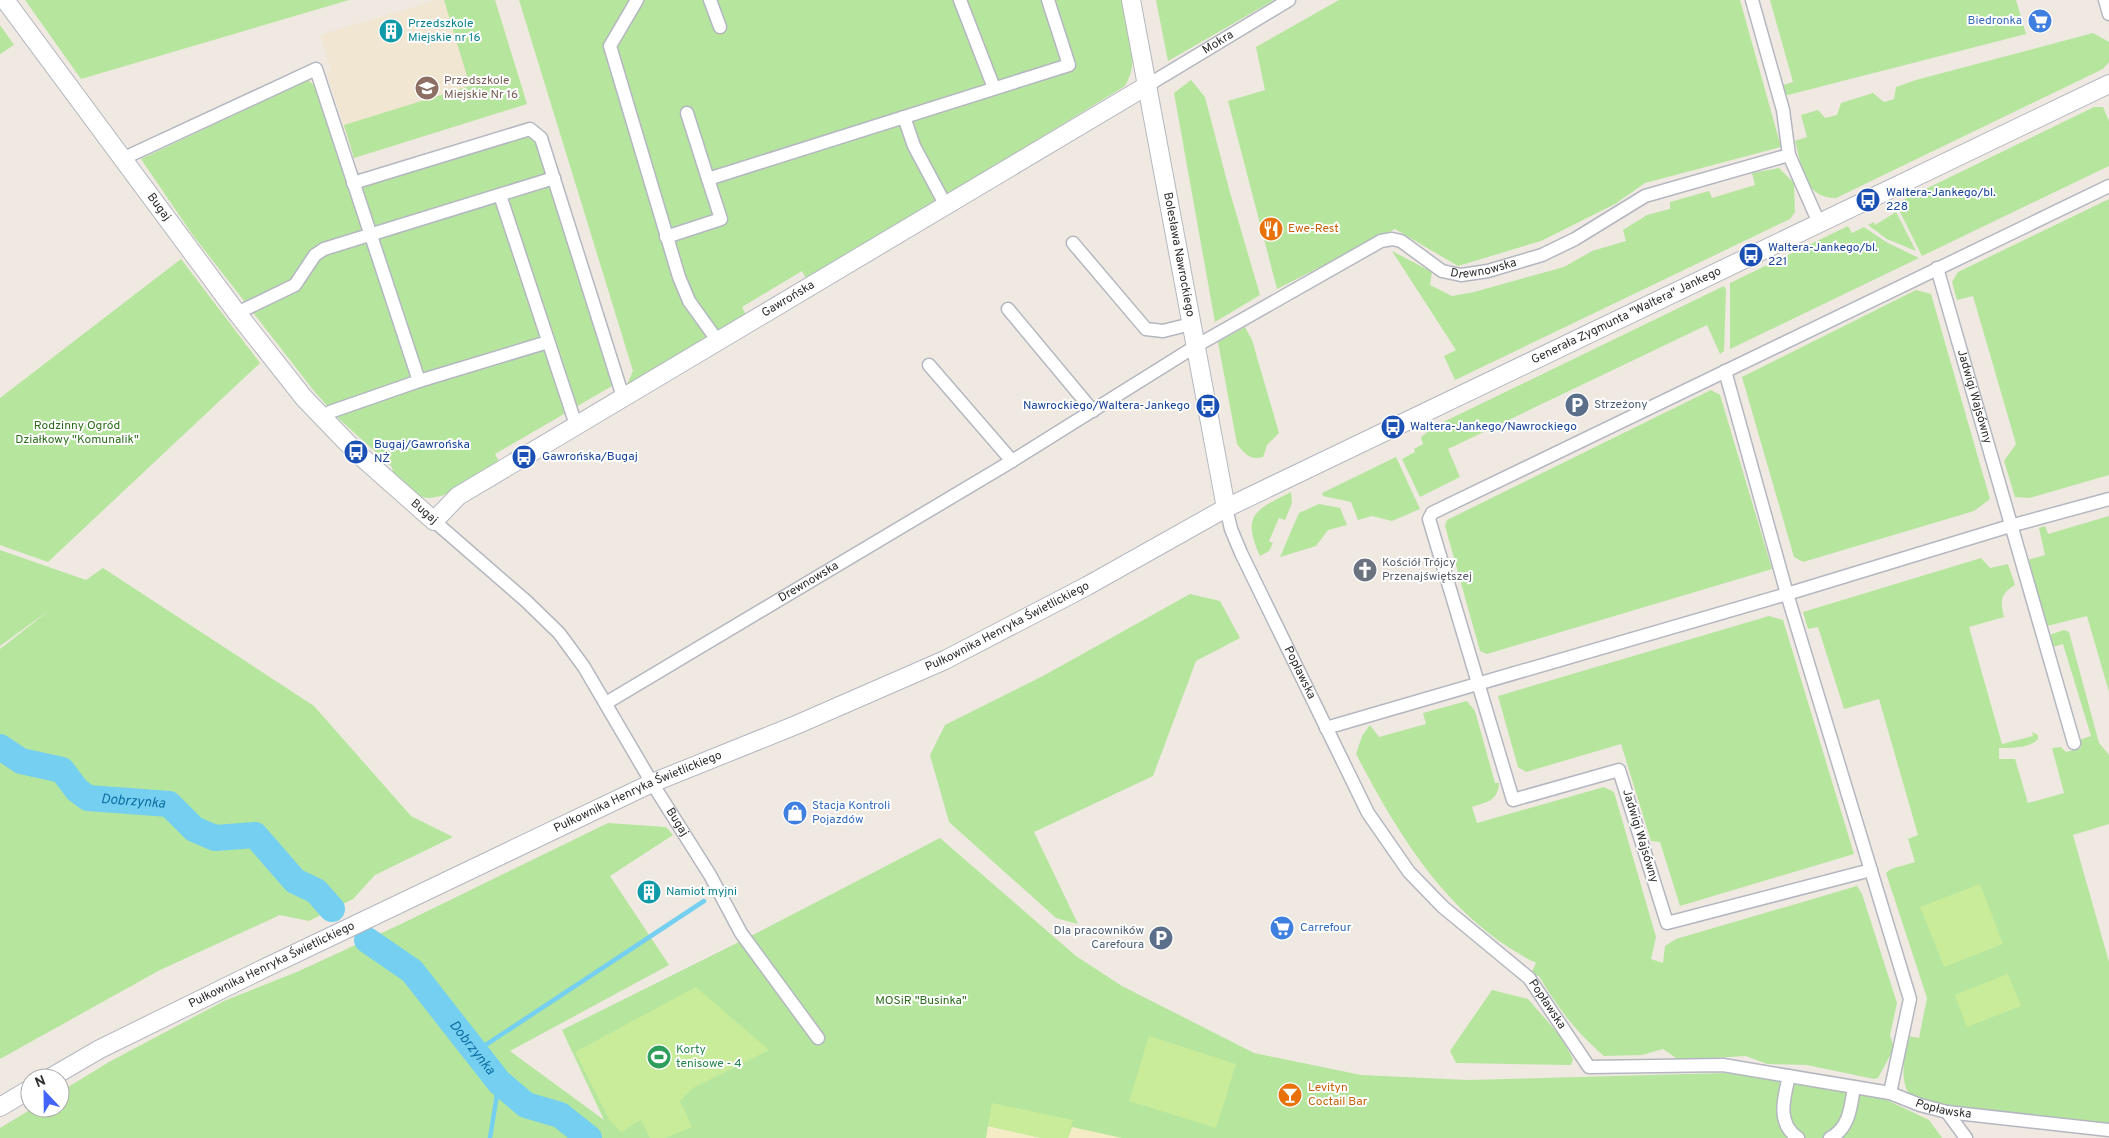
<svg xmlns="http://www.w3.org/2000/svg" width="2109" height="1138" font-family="Overpass,sans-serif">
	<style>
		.education { fill: #f0e6d1 }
		.green { fill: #b6e59e }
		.sand { fill: #f3ecc5 }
		.pitch { fill: #c9ec9a }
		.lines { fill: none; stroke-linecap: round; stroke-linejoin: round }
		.stream { stroke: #75cff0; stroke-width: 4.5 }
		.river { stroke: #75cff0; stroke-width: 26 }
		.street-casing { stroke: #b4b7c1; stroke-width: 15 }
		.secondary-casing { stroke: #b4b7c1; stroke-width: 20 }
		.street { stroke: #fff; stroke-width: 12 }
		.secondary { stroke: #fff; stroke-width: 18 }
		.labels { text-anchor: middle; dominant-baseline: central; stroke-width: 4; stroke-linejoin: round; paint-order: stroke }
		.shop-label { font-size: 12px; fill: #366cbe; stroke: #fff; text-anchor: start }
		.culture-label { font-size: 12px; fill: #0d838f; stroke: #fff; text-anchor: start }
		.street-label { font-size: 12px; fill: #2e2e2e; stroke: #fff }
		.education-label { font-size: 12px; fill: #785e54; stroke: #fff; text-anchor: start }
		.transit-label { font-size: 12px; fill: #164399; stroke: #fff; text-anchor: start }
		.food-label { font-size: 12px; fill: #c56008; stroke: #fff; text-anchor: start }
		.service-label { font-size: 12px; fill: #4e5e75; stroke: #fff; text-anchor: start }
		.park-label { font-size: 12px; fill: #2c6e1b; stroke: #fff }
		.worship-label { font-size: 12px; fill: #5b616d; stroke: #fff; text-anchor: start }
		.leisure-label { font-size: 12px; fill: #27864d; stroke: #fff; text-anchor: start }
		.water-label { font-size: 14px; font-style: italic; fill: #0d6fa3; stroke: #fff }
	</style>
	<rect width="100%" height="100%" fill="#efe9e1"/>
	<polygon class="education" points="437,0 495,0 527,104 354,158 327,73 331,69 320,35"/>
	<g class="green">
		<polygon points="25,0 349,0 81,79"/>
		<polygon points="444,0 495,0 527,104 354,158 344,125 470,86"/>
		<path d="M519,0H1122C1128,29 1141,60 1125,86L807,280L802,271L742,307L746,315L625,389L633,371Z"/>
		<polygon points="1156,0 1274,0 1168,61"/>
		<polygon points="1339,0 1740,0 1781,147 1645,183 1615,204 1541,241 1458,266 1395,229 1277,289 1228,101 1265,90 1256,47"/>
		<polygon points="1770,0 2016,0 2026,34 1784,96 1780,86 1793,82"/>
		<polygon points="0,25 14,45 0,54"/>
		<path d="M2093,33L2109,42V62L2103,69L1836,198C1803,198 1802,166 1795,141L1807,137L1801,115L1818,110L1825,118L1837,115L1841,103L1873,93L1884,102L1894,99L1896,87L1916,80Z"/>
		<path d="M308,80L315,86L349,190L530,135L535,138L612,386L495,454L500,463C482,474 441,506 419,496C410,491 401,479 393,472L392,467L338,418L314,391L192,234L141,159Z"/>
		<polygon points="1191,80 1205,97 1229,189 1260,295 1215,322 1174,93"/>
		<polygon points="2094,107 2103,107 2109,121 2109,166 1922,256 1899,210 1904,208 1901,201"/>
		<polygon points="1779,168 1794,183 1795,212 1790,219 1455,380 1444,356 1456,350 1392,251 1432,272 1430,285 1452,296 1474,292 1564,267 1592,251 1626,241 1623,230 1647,215 1670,209 1670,202 1709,191 1712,198 1755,185 1752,173"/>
		<polygon points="2109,199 2109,475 2029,498 2015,497 2004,461 2016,444 1973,296 1957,300 1952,282 1958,272"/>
		<polygon points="1896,212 1916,251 1887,239 1868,225 1874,222 1875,225"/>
		<polygon points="1848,226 1852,233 1864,227 1886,242 1919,258 1730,349 1730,283"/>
		<polygon points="181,259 260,363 48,562 0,545 0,398"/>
		<polygon points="1724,286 1726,290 1724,351 1720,354 1707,325 1448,449 1460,477 1420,497 1402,459 1415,452 1414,449 1423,444 1421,437 1435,426"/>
		<polygon points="1916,290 1931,294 1990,499 1974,511 1803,562 1794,557 1742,377"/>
		<path d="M1245,327L1252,340L1279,433L1267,445L1263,457C1250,461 1244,453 1237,444L1218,342Z"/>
		<polygon points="1711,390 1720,395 1772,569 1487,654 1480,651 1445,526 1447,520"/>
		<polygon points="1396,457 1420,509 1392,521 1372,516 1358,520 1351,502 1323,496 1322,493"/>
		<path d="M1291,492L1292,503L1285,520L1279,518L1269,541L1273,543L1269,551L1260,556C1241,514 1256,510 1291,492Z"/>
		<polygon points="1319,504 1340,508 1347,525 1328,530 1316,546 1280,557 1299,513"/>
		<polygon points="2109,516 2109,692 2087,616 2047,626 2028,560 2045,555 2039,528 2045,526 2048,534"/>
		<polygon points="0,550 86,580 103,568 314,706 411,816 453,837 375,875 353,899 309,921 280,915 160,970 0,1059 0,649 51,609 0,646"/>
		<path d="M1981,558L1990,568L2008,564L2015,585C2000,594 2000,601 2004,617L1969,627L2002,744L2033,736L2032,732L2038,735V739C2031,748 2011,748 1999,748V759H2015L2028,803L2064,793L2052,748L2061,747L2066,752L2081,748L2079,740L2091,736L2063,644L2053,647L2049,635L2064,630L2069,632L2099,743L2109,755V824L2073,835L2109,962V1123C2079,1121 1922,1112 1909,1093C1899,1080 1905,1051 1908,1036L1919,1038L1927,998L1886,873L1891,869L1915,862L1908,839L1918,835L1879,699L1844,709L1818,627L1808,629L1803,612Z"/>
		<polygon points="1190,594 1220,601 1240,638 1196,661 1153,776 1034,832 1078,924 1056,918 949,822 930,755 945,725 1043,676"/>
		<polygon points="1769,616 1783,620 1854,854 1680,906 1660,842 1651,841 1621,744 1526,772 1518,767 1498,696"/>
		<path d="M1467,701L1475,711L1495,783H1499C1498,801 1487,802 1472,807L1477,823L1604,787L1614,792L1656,937L1651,959L1663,963L1665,946L1676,939L1857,886L1862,894L1897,1003L1890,1035L1894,1048L1878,1078L1874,1079L1807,1065L1767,1064L1746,1056L1679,1060L1663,1049L1642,1055L1604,1056C1576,1032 1557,1007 1539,976L1531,974L1536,963C1449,920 1399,836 1356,754L1362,736L1370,725L1379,737L1426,724L1423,713Z"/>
		<polygon points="608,823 666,827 673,835 610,876 669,965 510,1051 604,1120 562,1030 743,940 940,838 1076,956 1122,986 1254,1053 1361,1075 1467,1080 1725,1073 1870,1092 1929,1120 1942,1138 0,1138 0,1128 33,1108 60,1108 60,1092 109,1062 224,1001 299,971 401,924"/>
		<polygon points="1492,990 1528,999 1562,1038 1573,1059 1571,1065 1456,1063 1450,1051"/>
	</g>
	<g class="sand">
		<polygon points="988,1126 1042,1138 986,1138"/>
		<polygon points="1072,1127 1122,1138 1068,1138"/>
	</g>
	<g class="pitch">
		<polygon points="1980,884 2003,944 1944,967 1920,907"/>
		<polygon points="2008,974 2021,1006 1967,1027 1955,995"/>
		<polygon points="696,987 769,1050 693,1088 680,1101 692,1127 665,1138 650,1138 641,1120 621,1132 610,1121 575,1052"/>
		<polygon points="1149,1036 1236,1064 1216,1128 1129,1101"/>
		<polygon points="992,1103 1073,1120 1068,1138 1042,1138 988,1126"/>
	</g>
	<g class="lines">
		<g class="stream">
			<polyline points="475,1052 704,901"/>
			<polyline points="490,1138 499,1082"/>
		</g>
		<g class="river">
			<path id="s1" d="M0,747L21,761L62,770L77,790L88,798L169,804L194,829L215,838L255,835L295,881L316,891L332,909"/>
			<path id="s2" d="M367,940L412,971L499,1082L526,1105L560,1115L589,1138"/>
		</g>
		<defs>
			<g id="street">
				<polyline points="637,0 610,46 679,277 689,301 717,340"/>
				<polyline points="710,0 720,27"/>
				<polyline points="960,0 994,88"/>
				<polyline points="1752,0 1783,110 1789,155 1819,223"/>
				<polyline points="2105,0 2109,14"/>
				<path id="s3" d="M1148,85L1289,0"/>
				<polyline points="687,113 708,179"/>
				<polyline points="904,117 914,146 945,204"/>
				<polyline points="122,159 316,69 419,381"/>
				<polyline points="353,183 530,129 541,138 623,397"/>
				<polyline points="500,195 576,425"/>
				<polyline points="666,237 721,219 708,179 1069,65 1048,0"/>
				<polyline points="1073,243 1146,329 1163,331 1191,324"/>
				<path id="s4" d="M1937,268L2074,743"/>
				<polyline points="1008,309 1093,411"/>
				<polyline points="237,313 295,285 315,255 324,249 554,178"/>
				<polyline points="929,365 1012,461"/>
				<polyline points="1725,371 1787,594 1910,999 1890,1093"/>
				<polyline points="323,417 330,412 419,381 548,342"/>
				<path id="s5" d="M1226,508L1231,529L1241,553L1368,813L1409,872L1443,907L1529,978L1589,1067L1723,1065L1890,1093L1920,1105L1947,1112L2109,1130"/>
				<path id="s6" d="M434,521L526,601L559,633L584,667L652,783L710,875L741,933L818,1038"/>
				<path id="s7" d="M606,703L1012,461L1196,346L1381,241L1392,239L1401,241L1442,271L1461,275L1488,271L1542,255L1575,239L1645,196L1789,155"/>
				<polyline points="1326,728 1787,594 2010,526 2109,499"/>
				<polyline points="1871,870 1667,923 1619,770 1513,800 1429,519 1432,513 2109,186"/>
				<path d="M1789,1076C1784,1098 1776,1123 1798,1138"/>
				<polyline points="1947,1112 1966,1138"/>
				<path d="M1830,1138C1850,1128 1851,1105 1854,1087"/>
			</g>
			<g id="secondary">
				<path id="s8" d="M5,0L237,313L304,398L356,452L434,521L458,496L1148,85"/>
				<path id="s9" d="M1131,0L1226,508"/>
				<path id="s10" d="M50,1078L100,1049L267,967L652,783L796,725L945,660L1087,586L1226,508L2109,84"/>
				<polyline points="0,1107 30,1089"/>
			</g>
		</defs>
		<use href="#street" class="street-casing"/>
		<use href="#secondary" class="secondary-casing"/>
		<use href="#street" class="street"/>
		<use href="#secondary" class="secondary"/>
	</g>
	<defs>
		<symbol id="supermarket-disc" viewBox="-11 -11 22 22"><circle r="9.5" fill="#3f7fe0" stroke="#fff"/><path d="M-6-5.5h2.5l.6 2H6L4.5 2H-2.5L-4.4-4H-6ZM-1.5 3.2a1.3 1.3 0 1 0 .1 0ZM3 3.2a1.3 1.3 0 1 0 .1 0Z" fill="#fff"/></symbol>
		<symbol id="building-disc" viewBox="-11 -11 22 22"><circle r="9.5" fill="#0f9aa8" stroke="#fff"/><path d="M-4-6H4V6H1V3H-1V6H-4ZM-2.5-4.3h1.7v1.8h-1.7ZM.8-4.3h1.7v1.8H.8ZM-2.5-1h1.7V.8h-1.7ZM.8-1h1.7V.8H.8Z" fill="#fff"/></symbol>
		<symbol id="school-disc" viewBox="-11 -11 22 22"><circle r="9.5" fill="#8d6e63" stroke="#fff"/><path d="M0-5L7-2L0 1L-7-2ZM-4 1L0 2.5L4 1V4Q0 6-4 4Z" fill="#fff"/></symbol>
		<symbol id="bus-disc" viewBox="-11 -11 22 22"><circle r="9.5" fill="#1a4fb4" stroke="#fff"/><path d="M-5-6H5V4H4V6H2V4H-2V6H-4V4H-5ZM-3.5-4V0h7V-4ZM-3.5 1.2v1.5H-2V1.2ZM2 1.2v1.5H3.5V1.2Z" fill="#fff"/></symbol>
		<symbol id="restaurant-disc" viewBox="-11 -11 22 22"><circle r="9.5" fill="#e8710a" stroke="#fff"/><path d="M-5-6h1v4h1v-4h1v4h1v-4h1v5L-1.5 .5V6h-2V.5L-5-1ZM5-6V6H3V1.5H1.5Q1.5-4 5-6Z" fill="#fff"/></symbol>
		<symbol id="parking-disc" viewBox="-11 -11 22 22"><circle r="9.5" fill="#5c6f8a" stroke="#fff"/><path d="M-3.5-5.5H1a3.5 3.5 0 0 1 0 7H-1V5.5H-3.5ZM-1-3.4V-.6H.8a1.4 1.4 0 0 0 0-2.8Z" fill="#fff"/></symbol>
		<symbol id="church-disc" viewBox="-11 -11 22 22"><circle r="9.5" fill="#6b7280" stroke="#fff"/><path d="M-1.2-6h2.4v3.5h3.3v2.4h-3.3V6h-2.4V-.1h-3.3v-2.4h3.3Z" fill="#fff"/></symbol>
		<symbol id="shop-disc" viewBox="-11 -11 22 22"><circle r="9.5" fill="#3f7fe0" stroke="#fff"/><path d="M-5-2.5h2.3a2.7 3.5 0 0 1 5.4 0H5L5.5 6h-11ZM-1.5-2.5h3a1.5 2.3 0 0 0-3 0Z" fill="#fff"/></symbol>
		<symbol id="stadium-disc" viewBox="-11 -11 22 22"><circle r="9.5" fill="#2e9e5b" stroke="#fff"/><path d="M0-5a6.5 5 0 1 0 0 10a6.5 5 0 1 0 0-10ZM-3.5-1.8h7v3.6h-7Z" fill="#fff"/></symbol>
		<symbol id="bar-disc" viewBox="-11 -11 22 22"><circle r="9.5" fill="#e8710a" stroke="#fff"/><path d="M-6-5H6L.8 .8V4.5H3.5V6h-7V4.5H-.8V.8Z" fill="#fff"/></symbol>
	</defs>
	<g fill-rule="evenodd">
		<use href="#supermarket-disc" x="2026" y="7" width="28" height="28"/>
		<use href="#building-disc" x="377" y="17" width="28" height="28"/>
		<use href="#school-disc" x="413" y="74" width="28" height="28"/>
		<use href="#bus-disc" x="1854" y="186" width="28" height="28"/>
		<use href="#restaurant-disc" x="1257" y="215" width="28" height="28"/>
		<use href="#bus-disc" x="1737" y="241" width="28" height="28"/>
		<use href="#parking-disc" x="1563" y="391" width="28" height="28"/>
		<use href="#bus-disc" x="1194" y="392" width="28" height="28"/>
		<use href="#bus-disc" x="1379" y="413" width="28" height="28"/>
		<use href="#bus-disc" x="342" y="438" width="28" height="28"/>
		<use href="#bus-disc" x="510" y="443" width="28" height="28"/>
		<use href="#church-disc" x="1351" y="556" width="28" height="28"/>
		<use href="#shop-disc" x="781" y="799" width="28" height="28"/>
		<use href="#building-disc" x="635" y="878" width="28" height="28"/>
		<use href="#supermarket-disc" x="1268" y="914" width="28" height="28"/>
		<use href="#parking-disc" x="1147" y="924" width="28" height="28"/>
		<use href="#stadium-disc" x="645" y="1043" width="28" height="28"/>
		<use href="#bar-disc" x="1276" y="1081" width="28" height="28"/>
	</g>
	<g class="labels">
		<g class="shop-label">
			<text x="2022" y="21" text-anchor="end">Biedronka</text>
			<text x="812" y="806">Stacja Kontroli<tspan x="812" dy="14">Pojazdów</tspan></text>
			<text x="1300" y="928">Carrefour</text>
		</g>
		<g class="culture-label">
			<text x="408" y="24">Przedszkole<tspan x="408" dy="14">Miejskie nr 16</tspan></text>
			<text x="666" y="892">Namiot myjni</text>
		</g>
		<g class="street-label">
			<text stroke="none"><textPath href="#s3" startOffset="82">Mokra</textPath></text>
			<text stroke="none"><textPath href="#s8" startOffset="258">Bugaj</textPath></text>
			<text stroke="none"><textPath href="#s9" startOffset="259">Bolesława Nawrockiego</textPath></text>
			<text stroke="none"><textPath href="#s7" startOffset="1016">Drewnowska</textPath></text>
			<text stroke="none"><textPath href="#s8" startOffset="1096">Gawrońska</textPath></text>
			<text stroke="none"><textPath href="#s10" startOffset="1752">Generała Zygmunta "Waltera" Jankego</textPath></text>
			<text stroke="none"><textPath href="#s4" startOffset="134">Jadwigi Wajsówny</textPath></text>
			<text transform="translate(424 512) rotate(41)">Bugaj</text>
			<text stroke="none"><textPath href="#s7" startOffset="236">Drewnowska</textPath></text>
			<text stroke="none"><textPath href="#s10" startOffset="1059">Pułkownika Henryka Świetlickiego</textPath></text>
			<text stroke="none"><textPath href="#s5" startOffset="181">Popławska</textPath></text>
			<text stroke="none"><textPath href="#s10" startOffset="654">Pułkownika Henryka Świetlickiego</textPath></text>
			<text stroke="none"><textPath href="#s6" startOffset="391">Bugaj</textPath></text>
			<text transform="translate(1640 836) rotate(73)">Jadwigi Wajsówny</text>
			<text stroke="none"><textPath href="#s10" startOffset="249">Pułkownika Henryka Świetlickiego</textPath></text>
			<text stroke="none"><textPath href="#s5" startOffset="601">Popławska</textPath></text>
			<text stroke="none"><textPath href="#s5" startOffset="1036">Popławska</textPath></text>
		</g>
		<g class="education-label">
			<text x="444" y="81">Przedszkole<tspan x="444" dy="14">Miejskie Nr 16</tspan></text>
		</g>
		<g class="transit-label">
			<text x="1886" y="193">Waltera-Jankego/bl.<tspan x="1886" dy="14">228</tspan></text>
			<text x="1768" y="248">Waltera-Jankego/bl.<tspan x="1768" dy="14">221</tspan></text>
			<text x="1190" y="406" text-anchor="end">Nawrockiego/Waltera-Jankego</text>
			<text x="1410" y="427">Waltera-Jankego/Nawrockiego</text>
			<text x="374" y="445">Bugaj/Gawrońska<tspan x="374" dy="14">NŻ</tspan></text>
			<text x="542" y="457">Gawrońska/Bugaj</text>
		</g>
		<g class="food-label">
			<text x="1288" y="229">Ewe-Rest</text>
			<text x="1308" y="1088">Levityn<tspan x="1308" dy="14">Coctail Bar</tspan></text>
		</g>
		<g class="service-label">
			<text x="1594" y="405">Strzeżony</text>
			<text x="1144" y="931" text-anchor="end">Dla pracowników<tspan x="1144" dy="14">Carefoura</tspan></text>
		</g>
		<g class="park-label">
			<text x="77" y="426">Rodzinny Ogród<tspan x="77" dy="14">Działkowy "Komunalik"</tspan></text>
			<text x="921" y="1001">MOSiR "Businka"</text>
		</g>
		<g class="worship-label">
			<text x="1382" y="563">Kościół Trójcy<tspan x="1382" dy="14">Przenajświętszej</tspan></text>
		</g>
		<g class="leisure-label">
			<text x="676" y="1050">Korty<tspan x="676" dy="14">tenisowe - 4</tspan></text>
		</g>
		<g class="water-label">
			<text stroke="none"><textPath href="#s1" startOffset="151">Dobrzynka</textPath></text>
			<text stroke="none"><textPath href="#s2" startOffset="152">Dobrzynka</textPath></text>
		</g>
	</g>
	<g transform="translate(45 1093) rotate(338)"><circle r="24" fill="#ffffff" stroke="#ababab"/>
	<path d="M0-4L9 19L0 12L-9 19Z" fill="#4264fb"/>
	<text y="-8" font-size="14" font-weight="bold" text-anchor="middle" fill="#2e2e2e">N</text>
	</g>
</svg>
